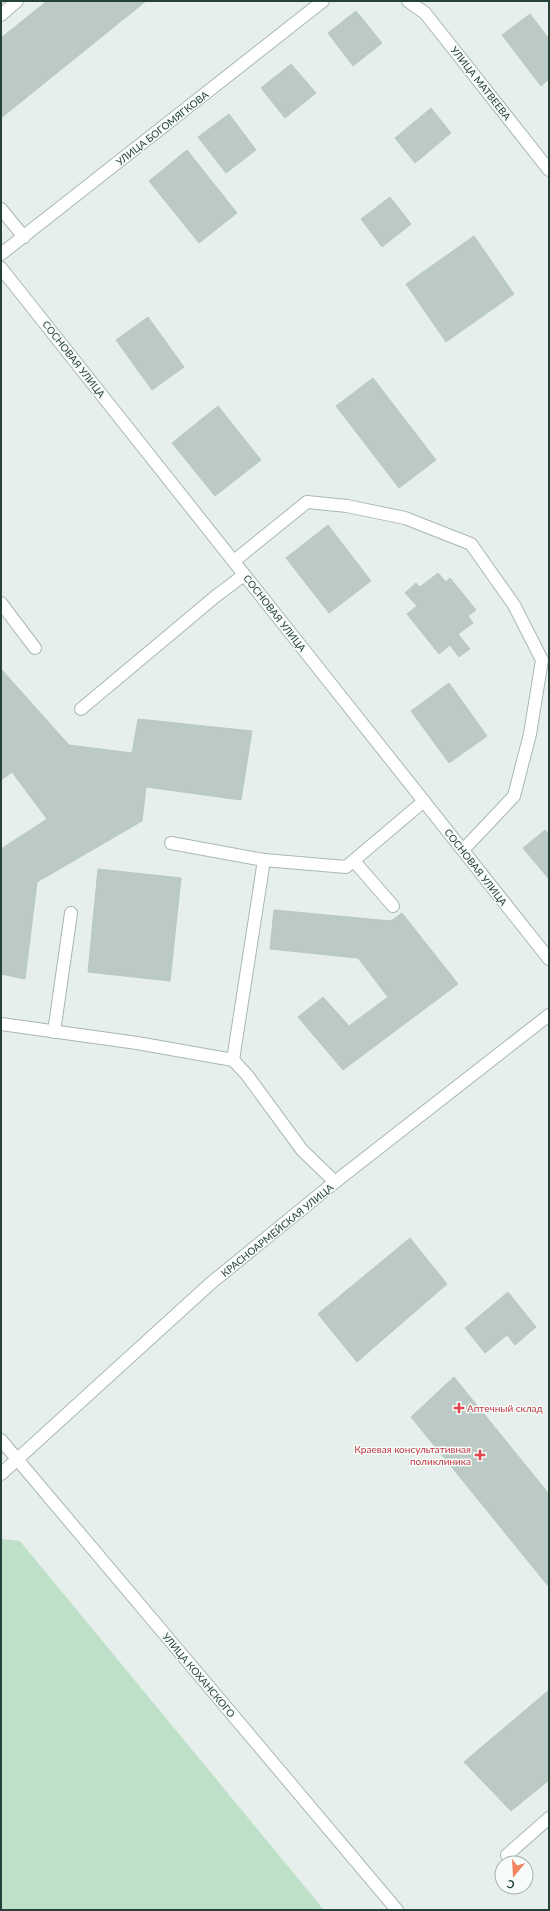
<svg xmlns="http://www.w3.org/2000/svg" width="550" height="1911" font-family="Lato,sans-serif">
	<style>
		.green { fill: #bfe0c8 }
		.building { fill: #bbcac4; stroke: #b8c9c2 }
		.lines { fill: none; stroke-linecap: round; stroke-linejoin: round }
		.minor-casing { stroke: #a8b8b2; stroke-width: 14 }
		.minor { stroke: #fff; stroke-width: 12 }
		.health-dot { fill: #e0444e; stroke: #f7fbf9; stroke-width: 1.5 }
		.labels { text-anchor: middle; dominant-baseline: central; stroke-width: 3; stroke-linejoin: round; paint-order: stroke }
		.street-label { font-size: 10px; fill: #24423a; stroke: #f7fbf9 }
		.health-label { font-size: 10px; fill: #be3a42; stroke: #f7fbf9; text-anchor: start }
	</style>
	<rect width="100%" height="100%" fill="#e6efeb"/>
	<polygon class="green" points="1,1539 20,1541 324,1910 1,1910"/>
	<g class="building">
		<polygon points="47,1 146,1 1,118 1,38"/>
		<polygon points="356,11 382,43 353,66 328,33"/>
		<polygon points="530,14 549,39 549,79 541,86 502,35"/>
		<polygon points="291,64 316,93 285,118 261,88"/>
		<polygon points="431,108 451,133 415,163 395,138"/>
		<polygon points="229,114 256,150 226,173 198,137"/>
		<polygon points="187,150 237,213 199,243 149,181"/>
		<polygon points="390,197 411,224 382,247 361,219"/>
		<polygon points="474,236 514,294 446,342 406,284"/>
		<polygon points="148,317 184,367 152,390 116,340"/>
		<polygon points="373,378 436,460 399,488 336,406"/>
		<polygon points="218,406 261,460 215,496 172,443"/>
		<polygon points="328,525 371,581 329,613 286,558"/>
		<polygon points="438,573 446,582 450,578 476,610 468,616 473,623 458,634 470,649 459,657 450,645 439,654 407,614 417,606 405,593 416,583 420,587"/>
		<polygon points="1,669 69,745 132,753 138,719 252,731 241,800 146,787 142,821 37,882 25,979 1,974 1,849 47,819 12,772 1,780"/>
		<polygon points="449,683 487,736 449,763 411,711"/>
		<polygon points="545,830 549,835 549,879 523,848"/>
		<polygon points="98,869 181,878 170,981 88,972"/>
		<polygon points="274,910 391,921 402,913 458,984 343,1070 298,1017 323,997 349,1026 388,997 358,958 270,949"/>
		<polygon points="410,1238 447,1284 357,1362 318,1314"/>
		<polygon points="508,1292 536,1327 515,1345 507,1335 485,1353 465,1328"/>
		<polygon points="454,1377 549,1494 549,1587 411,1417"/>
		<polygon points="549,1690 549,1780 511,1811 464,1762"/>
	</g>
	<g class="lines">
		<defs>
			<g id="minor">
				<polyline points="408,1 425,13 549,170"/>
				<polyline points="1,15 17,1"/>
				<polyline points="1,209 24,237"/>
				<polyline points="1,254 323,1"/>
				<polyline points="1,268 549,959"/>
				<polyline points="234,561 307,502 347,506 405,518 471,544 514,605 542,660 530,734 514,796 463,850"/>
				<polyline points="1,603 35,648"/>
				<polyline points="81,709 216,596 244,575"/>
				<polyline points="171,843 264,860 346,867 424,801"/>
				<polyline points="354,861 393,906"/>
				<polyline points="1,1024 137,1043 233,1060 247,1075 302,1150 335,1182"/>
				<polyline points="54,1032 71,913"/>
				<polyline points="233,1060 264,860"/>
				<polyline points="1,1440 397,1910"/>
				<polyline points="1,1474 211,1283 335,1182 549,1015"/>
				<polyline points="507,1855 549,1818"/>
			</g>
		</defs>
		<use href="#minor" class="minor-casing"/>
		<use href="#minor" class="minor"/>
	</g>
	<g class="health-dot">
		<path d="M457 1402h4v4h4v4h-4v4h-4v-4h-4v-4h4z"/>
		<path d="M478 1449h4v4h4v4h-4v4h-4v-4h-4v-4h4z"/>
	</g>
	<g class="labels">
		<g class="street-label">
			<text transform="translate(481 83) rotate(52)">УЛИЦА МАТВЕЕВА</text>
			<text transform="translate(162 128) rotate(-38)">УЛИЦА БОГОМЯГКОВА</text>
			<text transform="translate(74 359) rotate(52)">СОСНОВАЯ УЛИЦА</text>
			<text transform="translate(275 613) rotate(52)">СОСНОВАЯ УЛИЦА</text>
			<text transform="translate(476 867) rotate(52)">СОСНОВАЯ УЛИЦА</text>
			<text transform="translate(277 1230) rotate(-39)">КРАСНОАРМЕЙСКАЯ УЛИЦА</text>
			<text transform="translate(199 1675) rotate(50)">УЛИЦА КОХАНСКОГО</text>
		</g>
		<g class="health-label">
			<text x="467" y="1408">Аптечный склад</text>
			<text x="471" y="1449" text-anchor="end">Краевая консультативная<tspan x="471" dy="12">поликлиника</tspan></text>
		</g>
	</g>
	<rect width="550" height="1911" fill="none" stroke="#24423a" stroke-width="4"/>
	<g transform="translate(514 1875) rotate(198)"><circle r="19" fill="#f7fbf9" stroke="#a3b1ad"/>
	<path d="M0-3L7 15L0 10L-7 15Z" fill="#f4845f"/>
	<text y="-6" font-size="11" font-weight="bold" text-anchor="middle" fill="#24423a">С</text>
	</g>
</svg>
